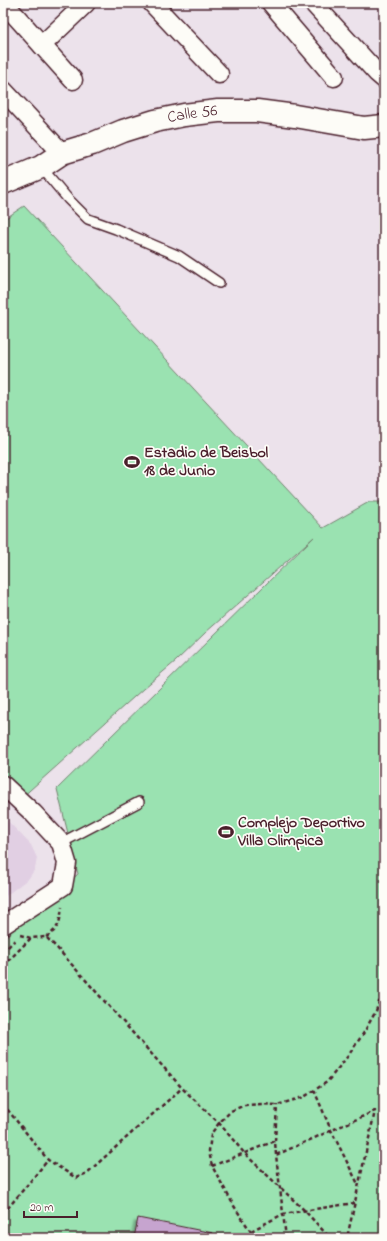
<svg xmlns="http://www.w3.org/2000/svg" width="387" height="1241" font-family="'Indie Flower',sans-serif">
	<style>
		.built { fill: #e1cfe3 }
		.green { fill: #9ae2b1; stroke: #72806e }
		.building { fill: #c6a4cf; stroke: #4a1f2b; filter: url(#shadow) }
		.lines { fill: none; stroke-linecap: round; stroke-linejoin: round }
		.lane-casing { stroke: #4a1f2b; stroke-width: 12 }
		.street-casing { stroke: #4a1f2b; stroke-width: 21 }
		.secondary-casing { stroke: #4a1f2b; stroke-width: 25 }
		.path { stroke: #4a1f2b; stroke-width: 2.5; stroke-dasharray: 4 3; stroke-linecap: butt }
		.lane { stroke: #fdfcf7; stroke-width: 9 }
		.street { stroke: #fdfcf7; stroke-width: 18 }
		.secondary { stroke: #fdfcf7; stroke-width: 22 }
		.labels { text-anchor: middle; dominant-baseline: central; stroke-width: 3.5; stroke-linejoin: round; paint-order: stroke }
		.street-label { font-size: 16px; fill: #4a1f2b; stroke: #fdfcf7 }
		.poi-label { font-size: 16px; font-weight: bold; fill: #4a1f2b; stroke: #fdfcf7; text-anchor: start }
	</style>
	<defs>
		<filter id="shadow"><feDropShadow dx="-3.5" dy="3.5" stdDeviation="1" flood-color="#0004"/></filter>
	</defs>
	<rect width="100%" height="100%" fill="#ece2eb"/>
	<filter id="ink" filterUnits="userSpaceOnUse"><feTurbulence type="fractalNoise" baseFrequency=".025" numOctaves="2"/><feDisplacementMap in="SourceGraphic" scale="8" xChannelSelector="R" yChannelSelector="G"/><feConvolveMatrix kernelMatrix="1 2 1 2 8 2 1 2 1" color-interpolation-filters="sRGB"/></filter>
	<g filter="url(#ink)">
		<polygon class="built" points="3,816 31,845 37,858 35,869 29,878 3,898"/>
		<polygon class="green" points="24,206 323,528 369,502 384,502 384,1238 3,1238 3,939 78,874 57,789 314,537 205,633 176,661 144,688 20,799 3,780 3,220"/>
		<polygon class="building" points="138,1218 213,1233 212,1238 134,1238"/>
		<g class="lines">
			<defs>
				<g id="lane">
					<polyline points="41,167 68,199 88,219 116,229 179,256 219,283"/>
					<polyline points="61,843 139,802"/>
				</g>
				<g id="street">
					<polyline points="4,3 73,80"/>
					<polyline points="152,3 219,74"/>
					<polyline points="271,3 334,77"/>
					<polyline points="313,3 377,73 384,79"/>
					<polyline points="42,45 86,3"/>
					<polyline points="3,90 62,153"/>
					<polyline points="3,785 33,813 61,843 67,863 63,886 3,925"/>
				</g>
				<g id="secondary">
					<path id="s1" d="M3,183L41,167L62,153L92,144L123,131L155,121L184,115L218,111H257L295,116L364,128L384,126"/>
				</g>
			</defs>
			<use href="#lane" class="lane-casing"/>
			<use href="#street" class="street-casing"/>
			<use href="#secondary" class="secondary-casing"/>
			<g class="path">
				<polyline points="20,935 31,938"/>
				<path d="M46,937C59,929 60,922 62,907"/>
				<polyline points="3,952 15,940"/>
				<polyline points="3,966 31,938 46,937 57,948 182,1088 219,1123 245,1154 304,1210 330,1238"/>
				<polyline points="314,1090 331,1130 358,1184"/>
				<polyline points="3,1104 48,1160 76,1178 87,1173 182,1088"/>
				<polyline points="276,1155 275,1141 277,1105"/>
				<polyline points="212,1166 275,1141"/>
				<polyline points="3,1214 48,1160"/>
				<polyline points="251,1231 283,1214 354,1203"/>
				<polyline points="255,1238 234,1206 212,1166 209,1151 211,1134 219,1123 231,1111 245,1105 262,1104 277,1105 304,1097 327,1082 348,1056 363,1034 376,1011 384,987"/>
				<polyline points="286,1238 276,1155 375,1111 347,1238"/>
			</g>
			<use href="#lane" class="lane"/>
			<use href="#street" class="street"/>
			<use href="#secondary" class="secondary"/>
		</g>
	</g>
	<defs>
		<symbol id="stadium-bare" viewBox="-9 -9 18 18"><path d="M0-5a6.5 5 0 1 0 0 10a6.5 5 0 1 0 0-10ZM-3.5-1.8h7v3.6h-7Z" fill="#4a1f2b" stroke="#fdfcf7" stroke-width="2.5" paint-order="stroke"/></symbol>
	</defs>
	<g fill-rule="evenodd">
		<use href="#stadium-bare" x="121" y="451" width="22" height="22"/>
		<use href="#stadium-bare" x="215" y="821" width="22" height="22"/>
	</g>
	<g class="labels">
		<g class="street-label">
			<text stroke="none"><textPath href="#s1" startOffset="203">Calle 56</textPath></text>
		</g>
		<g class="poi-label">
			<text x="144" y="453">Estadio de Beisbol<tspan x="144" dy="18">18 de Junio</tspan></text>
			<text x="238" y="823">Complejo Deportivo<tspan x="238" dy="18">Villa Olimpica</tspan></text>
		</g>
	</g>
	<rect width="387" height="1241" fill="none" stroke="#fdfcf7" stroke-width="16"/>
	<rect x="8" y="8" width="371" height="1225" fill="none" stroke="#4a1f2b" stroke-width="1.5" filter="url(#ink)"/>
	<path d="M24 1211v6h53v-6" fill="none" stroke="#4a1f2b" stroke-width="2"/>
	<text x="30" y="1211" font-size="12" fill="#4a1f2b" stroke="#fdfcf7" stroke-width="3" paint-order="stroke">20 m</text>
</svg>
